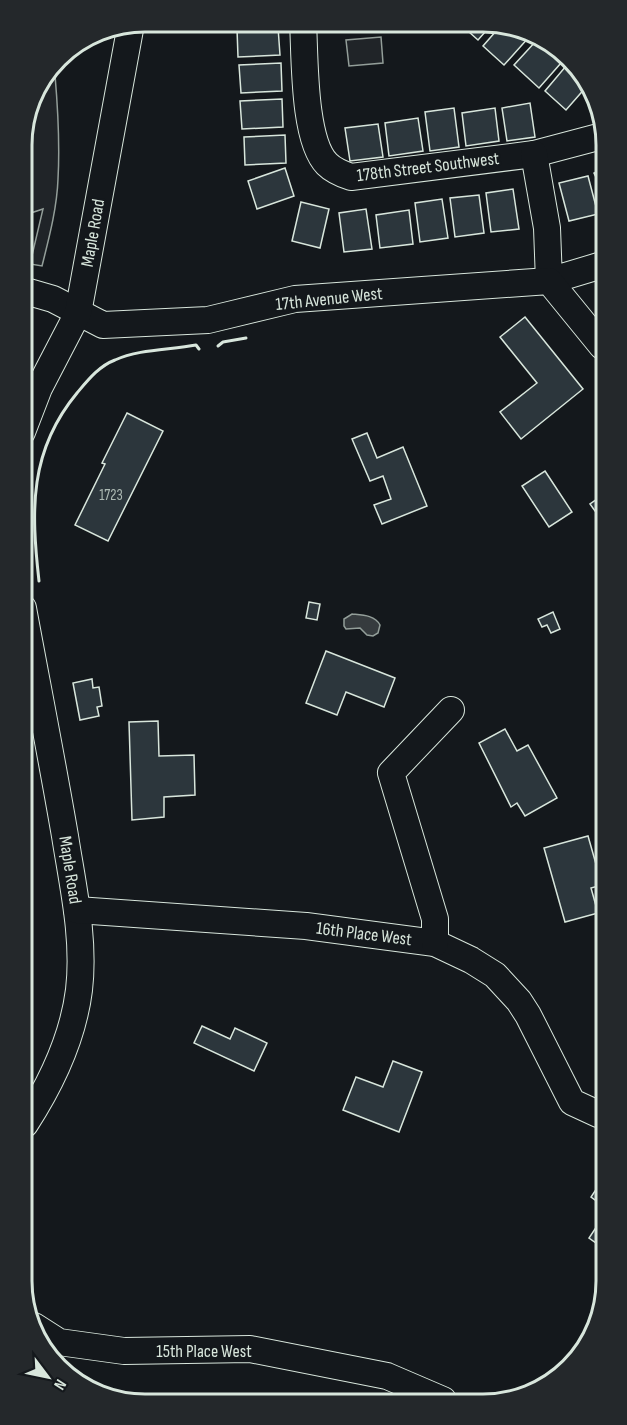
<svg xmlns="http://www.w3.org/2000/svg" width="627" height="1425" font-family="'Sofia Sans Condensed',sans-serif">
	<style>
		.green { fill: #202428; stroke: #939e99; stroke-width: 1.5 }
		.water { fill: #363b3e; stroke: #939e99; stroke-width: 1.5 }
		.building { fill: #2c363c; stroke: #d8e6dc; stroke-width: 1.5 }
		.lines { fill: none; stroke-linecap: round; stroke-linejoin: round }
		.minor-casing { stroke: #d8e6dc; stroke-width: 28 }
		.minor { stroke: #14181c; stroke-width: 26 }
		.wall { stroke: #d8e6dc; stroke-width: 3 }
		.labels { text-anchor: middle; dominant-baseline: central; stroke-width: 4.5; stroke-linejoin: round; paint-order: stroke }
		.number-label { font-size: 15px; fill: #adbab4 }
		.street-label { font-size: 18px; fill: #d8e6dc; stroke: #14181c }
		.rim { fill: none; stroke: #d8e6dc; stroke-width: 3 }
	</style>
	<rect width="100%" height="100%" fill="#14181c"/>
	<g class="green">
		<polygon points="381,37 383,63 349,66 346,40"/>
		<path d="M55,75C58,110 60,144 58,179C57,208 49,238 42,266L30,264L43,209L22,216L21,136L34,90Z"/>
		<polygon points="22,315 30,321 32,337 22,362"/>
	</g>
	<path class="water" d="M352,614C362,615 375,615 380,625L378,633L373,636L367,635L360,628L346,629L344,626V619Z"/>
	<g class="building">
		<polygon points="459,23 493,23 478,40"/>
		<polygon points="503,23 507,23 530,36 504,65 483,46"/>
		<polygon points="278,27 280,55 238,57 237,29"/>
		<polygon points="536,41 561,63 539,88 514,65"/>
		<polygon points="281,63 282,91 241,93 239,65"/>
		<polygon points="566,66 587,86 566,110 545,91"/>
		<polygon points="282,99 283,127 242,129 240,101"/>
		<polygon points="530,103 535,137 507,141 502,108"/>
		<polygon points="454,108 459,147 430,151 425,112"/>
		<polygon points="495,108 499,141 466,146 462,113"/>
		<polygon points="418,118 423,151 389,156 385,123"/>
		<polygon points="378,124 383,157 350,161 345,128"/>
		<polygon points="285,135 286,163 245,165 244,137"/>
		<polygon points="285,168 294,196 257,209 248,181"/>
		<polygon points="602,169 602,190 594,173"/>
		<polygon points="588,176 598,214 569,221 559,183"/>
		<polygon points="513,189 519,229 491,232 486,193"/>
		<polygon points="479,195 484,233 455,237 450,198"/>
		<polygon points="442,199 448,238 420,242 415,203"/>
		<polygon points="301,202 329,209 320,248 292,241"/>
		<polygon points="366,209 372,249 344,252 339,213"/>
		<polygon points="409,210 413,244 380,248 376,215"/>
		<polygon points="525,317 583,389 521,439 500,412 537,383 500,337"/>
		<polygon points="127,413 163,431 108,541 75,525 105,464 102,463"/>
		<polygon points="367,433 377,458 403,447 427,506 382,524 374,505 391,499 383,476 370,481 352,439"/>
		<polygon points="545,471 572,512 549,527 522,486"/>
		<polygon points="603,495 603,522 590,504"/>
		<polygon points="309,602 320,604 317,620 306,618"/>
		<polygon points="553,612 560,629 551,633 547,625 542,627 538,619"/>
		<polygon points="326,651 395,678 384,707 346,692 337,715 306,703"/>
		<polygon points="92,679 93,688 99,687 102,706 97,707 99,716 80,720 73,683"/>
		<polygon points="158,721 159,756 194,755 195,795 164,797 164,817 132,820 129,722"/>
		<polygon points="505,729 517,751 528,745 557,798 525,816 517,803 511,807 479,743"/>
		<polygon points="588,836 602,885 591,888 598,913 565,922 544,848"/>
		<polygon points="202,1026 230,1039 235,1028 267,1043 254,1071 194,1043"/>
		<polygon points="393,1061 422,1072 399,1132 343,1110 356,1077 383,1087"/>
		<polygon points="605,1176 605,1207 591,1197"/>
		<polygon points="605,1214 606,1250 589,1238"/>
	</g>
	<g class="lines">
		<defs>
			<g id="minor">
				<path d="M303,22C305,56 303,140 327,164C334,171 342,174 351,177L534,154L602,136"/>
				<polyline points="534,154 547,228 549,281 602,265"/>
				<polyline points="22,290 53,299 103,325 208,320 295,299 549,281 602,346"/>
				<polyline points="22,432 39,388 78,313 131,24"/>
				<path d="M23,608C37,684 52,760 65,836C73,887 85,939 79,990C73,1038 51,1084 25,1124"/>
				<polyline points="77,910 306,926 435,943 471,960 495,975 519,1001 528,1015 572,1102 598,1114 605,1115"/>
				<polyline points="435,943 435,919 391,773 451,710"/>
				<polyline points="34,1326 59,1342 124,1351 250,1349 387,1376 443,1400"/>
			</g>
		</defs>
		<use href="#minor" class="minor-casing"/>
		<use href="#minor" class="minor"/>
		<g class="wall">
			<polyline points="218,346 223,342 246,338"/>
			<path d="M39,581C31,510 29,451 77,393C88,380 99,366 115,360C139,349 170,350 196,345L199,349"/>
		</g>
	</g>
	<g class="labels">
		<g class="number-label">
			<text x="111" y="495">1723</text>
		</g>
		<g class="street-label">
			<text transform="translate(428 167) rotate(-7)">178th Street Southwest</text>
			<text transform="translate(93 233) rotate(-80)">Maple Road</text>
			<text transform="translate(329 299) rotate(-6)">17th Avenue West</text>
			<text transform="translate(70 870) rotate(81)">Maple Road</text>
			<text transform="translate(364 934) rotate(7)">16th Place West</text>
			<text x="204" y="1351">15th Place West</text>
		</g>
	</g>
	<path d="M0 0H627V1425H0ZM145 32H483A113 113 0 0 1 596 145V1281A113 113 0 0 1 483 1394H145A113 113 0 0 1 32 1281V145A113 113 0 0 1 145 32Z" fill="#24282b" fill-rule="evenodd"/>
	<path class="rim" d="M145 32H483A113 113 0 0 1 596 145V1281A113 113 0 0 1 483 1394H145A113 113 0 0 1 32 1281V145A113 113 0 0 1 145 32Z"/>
	<g transform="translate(48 1377) rotate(122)" stroke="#14181c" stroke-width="4.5" paint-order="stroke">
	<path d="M0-4.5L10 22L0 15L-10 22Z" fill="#d8e6dc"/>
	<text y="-9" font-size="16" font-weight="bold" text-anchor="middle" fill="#d8e6dc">N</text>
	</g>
</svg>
